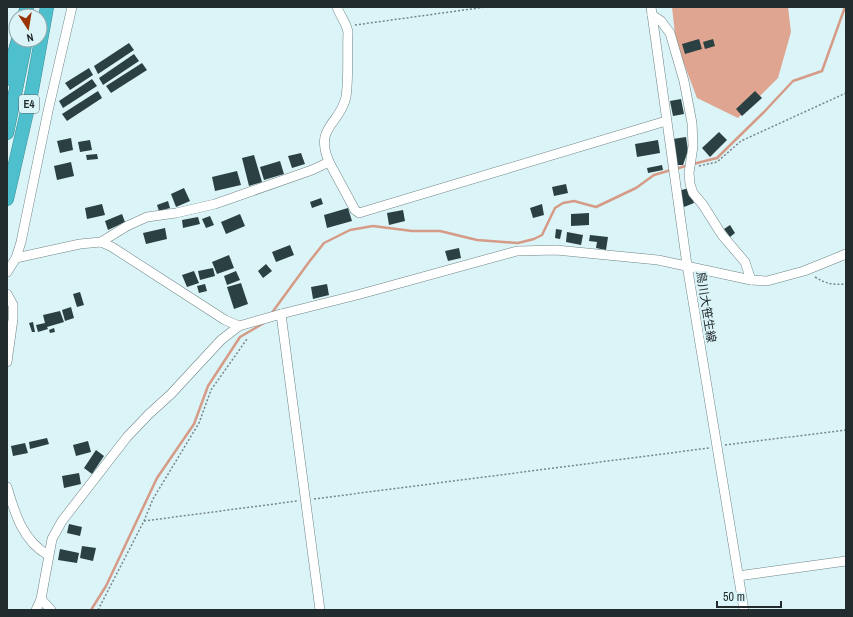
<svg xmlns="http://www.w3.org/2000/svg" width="853" height="617" font-family="'Archivo Narrow','Noto Sans JP',sans-serif">
	<style>
		.forest { fill: #e0a590 }
		.lines { fill: none; stroke-linecap: round; stroke-linejoin: round }
		.stream { stroke: #d59b87; stroke-width: 2.5 }
		.building { fill: #2b4042 }
		.minor-casing { stroke: #6f8587; stroke-width: 10 }
		.highway-casing { stroke: #3f8c95; stroke-width: 14 }
		.path { stroke: #768688; stroke-width: 1.5; stroke-dasharray: 2 2; stroke-linecap: butt }
		.minor { stroke: #fff; stroke-width: 9 }
		.highway { stroke: #4ec0cd; stroke-width: 13 }
		.labels { text-anchor: middle; dominant-baseline: central; stroke-width: 4; stroke-linejoin: round; paint-order: stroke }
		.shield { fill: #dbf4f7; stroke: #5a676a; stroke-width: 1 }
		.shield-label { font-size: 11px; font-weight: bold; fill: #222b2d }
		.street-label { font-size: 12px; fill: #222b2d; stroke: #dbf4f7 }
	</style>
	<rect width="100%" height="100%" fill="#dbf4f7"/>
	<polygon class="forest" points="672,7 788,7 791,32 778,78 738,118 697,98 676,43"/>
	<g class="lines">
		<g class="stream">
			<polyline points="693,164 717,158 764,112 793,81 822,71 845,7"/>
			<polyline points="676,169 688,165"/>
			<polyline points="271,314 309,262 324,243 350,230 373,226 412,231 440,231 477,240 518,243 534,239 542,235 555,208 563,203 574,201 596,207 636,188 654,175 671,170"/>
			<polyline points="91,610 106,586 157,478 194,424 208,386 240,337 264,323"/>
		</g>
	</g>
	<g class="building">
		<polygon points="699,39 702,49 685,54 682,44"/>
		<polygon points="713,39 715,46 705,49 703,42"/>
		<polygon points="129,43 134,50 98,74 94,66"/>
		<polygon points="134,54 139,61 103,85 99,78"/>
		<polygon points="142,63 147,70 111,93 106,86"/>
		<polygon points="89,68 93,75 70,90 65,83"/>
		<polygon points="92,79 97,86 63,108 59,101"/>
		<polygon points="98,91 102,98 67,121 62,114"/>
		<polygon points="755,91 762,98 742,116 736,109"/>
		<polygon points="681,99 684,114 673,116 670,101"/>
		<polygon points="719,132 727,140 710,157 702,148"/>
		<polygon points="686,137 688,151 683,165 677,165 673,139"/>
		<polygon points="71,138 73,150 60,153 57,141"/>
		<polygon points="90,140 92,150 80,152 78,142"/>
		<polygon points="658,140 660,153 637,157 635,144"/>
		<polygon points="301,153 305,164 292,168 288,156"/>
		<polygon points="97,154 98,159 87,160 86,155"/>
		<polygon points="254,155 262,182 249,186 242,158"/>
		<polygon points="280,161 284,174 264,180 260,167"/>
		<polygon points="71,162 74,176 57,180 54,166"/>
		<polygon points="662,165 663,170 648,173 647,168"/>
		<polygon points="237,171 241,185 215,191 212,177"/>
		<polygon points="566,184 568,193 554,196 552,187"/>
		<polygon points="184,188 190,201 176,207 171,194"/>
		<polygon points="689,188 694,203 684,207 678,191"/>
		<polygon points="321,198 323,204 312,208 310,202"/>
		<polygon points="168,201 170,208 159,211 157,205"/>
		<polygon points="102,204 105,215 87,219 85,208"/>
		<polygon points="542,204 544,215 533,218 530,208"/>
		<polygon points="348,208 352,221 327,228 324,215"/>
		<polygon points="403,210 405,221 389,225 387,213"/>
		<polygon points="589,213 589,225 571,226 571,214"/>
		<polygon points="122,214 125,222 108,230 105,221"/>
		<polygon points="240,214 245,226 226,234 221,222"/>
		<polygon points="210,216 214,225 206,228 202,219"/>
		<polygon points="198,217 200,224 183,228 182,220"/>
		<polygon points="730,225 735,233 730,237 724,229"/>
		<polygon points="165,228 167,239 146,244 143,233"/>
		<polygon points="556,229 562,230 560,239 555,238"/>
		<polygon points="567,232 583,235 581,245 566,242"/>
		<polygon points="590,235 608,237 606,250 596,248 597,242 589,241"/>
		<polygon points="290,245 294,255 276,262 272,252"/>
		<polygon points="459,248 461,258 448,261 445,251"/>
		<polygon points="229,255 234,268 217,274 212,262"/>
		<polygon points="266,264 272,271 263,278 258,271"/>
		<polygon points="213,268 215,276 200,280 198,271"/>
		<polygon points="194,271 199,283 187,287 182,275"/>
		<polygon points="236,271 240,280 227,285 224,276"/>
		<polygon points="241,283 248,304 234,309 227,287"/>
		<polygon points="205,284 207,291 199,293 197,286"/>
		<polygon points="327,284 329,295 313,299 311,287"/>
		<polygon points="80,292 84,305 77,307 73,294"/>
		<polygon points="71,307 74,318 65,321 62,310"/>
		<polygon points="60,311 64,322 47,327 48,329 38,332 36,325 45,323 43,315"/>
		<polygon points="33,322 35,332 32,332 29,323"/>
		<polygon points="54,328 55,332 50,333 49,330"/>
		<polygon points="47,438 49,444 30,449 29,442"/>
		<polygon points="88,441 91,452 76,456 73,445"/>
		<polygon points="25,443 28,453 13,456 11,446"/>
		<polygon points="96,450 104,456 92,474 84,468"/>
		<polygon points="79,473 81,484 64,488 62,476"/>
		<polygon points="69,524 82,527 80,536 67,533"/>
		<polygon points="82,546 96,548 93,561 80,558"/>
		<polygon points="60,549 79,553 77,563 58,560"/>
	</g>
	<g class="lines">
		<defs>
			<g id="minor">
				<path d="M337,7C340,16 346,22 348,32C347,53 349,76 346,97C340,125 314,126 329,162L355,210L359,213L666,121"/>
				<polyline points="651,7 687,265 744,610"/>
				<polyline points="652,15 661,21 670,33 684,81 692,123 693,146 689,173 690,184 693,193 703,205 722,235 745,262 751,280"/>
				<polyline points="101,242 127,226 147,217 176,213 215,204 312,170 329,162"/>
				<polyline points="16,258 21,242 48,111 72,7"/>
				<polyline points="7,272 16,258 80,244 101,242 112,247 225,320 239,326"/>
				<polyline points="7,294 13,305 13,319 7,362"/>
				<polyline points="281,314 320,610"/>
				<path d="M7,487C15,514 23,541 48,555"/>
				<polyline points="738,576 846,561"/>
				<polyline points="36,610 41,599"/>
				<polyline points="51,610 41,599 52,539 62,521 127,437 149,414 171,394 221,340 239,326 281,314 357,295 517,251 556,250 658,260 751,280 767,281 804,271 846,254"/>
			</g>
			<g id="highway">
				<polyline points="24,16 27,7"/>
				<polyline points="7,79 18,40"/>
				<polyline points="7,133 26,40"/>
				<polyline points="7,199 32,90 47,7"/>
			</g>
		</defs>
		<use href="#minor" class="minor-casing"/>
		<use href="#highway" class="highway-casing"/>
		<g class="path">
			<polyline points="355,25 486,7"/>
			<polyline points="699,166 717,162 741,141 846,93"/>
			<path d="M815,277C826,284 833,285 846,284"/>
			<polyline points="725,445 846,430"/>
			<polyline points="314,499 709,448"/>
			<polyline points="144,521 297,501"/>
			<polyline points="98,610 144,521 153,499 199,423 211,390 247,339"/>
		</g>
		<use href="#minor" class="minor"/>
		<use href="#highway" class="highway"/>
	</g>
	<g class="labels">
		<rect class="shield" x="19" y="95" width="20" height="18" rx="3"/>
		<g class="shield-label">
			<text x="29" y="104">E4</text>
		</g>
		<g class="street-label">
			<text transform="translate(706 307) rotate(81)">鳥川大笹生線</text>
		</g>
	</g>
	<rect width="853" height="617" fill="none" stroke="#222b2d" stroke-width="16"/>
	<g transform="translate(28 28) rotate(168)"><circle r="19" fill="#dbf4f7" stroke="#91a4a6"/>
	<path d="M0-3L7 15L0 10L-7 15Z" fill="#993405"/>
	<text y="-6" font-size="11" font-weight="bold" text-anchor="middle" fill="#222b2d">N</text>
	</g>
	<path d="M717 601v6h64v-6" fill="none" stroke="#222b2d" stroke-width="2"/>
	<text x="723" y="601" font-size="12" fill="#222b2d" stroke="#dbf4f7" stroke-width="3" paint-order="stroke">50 m</text>
</svg>
